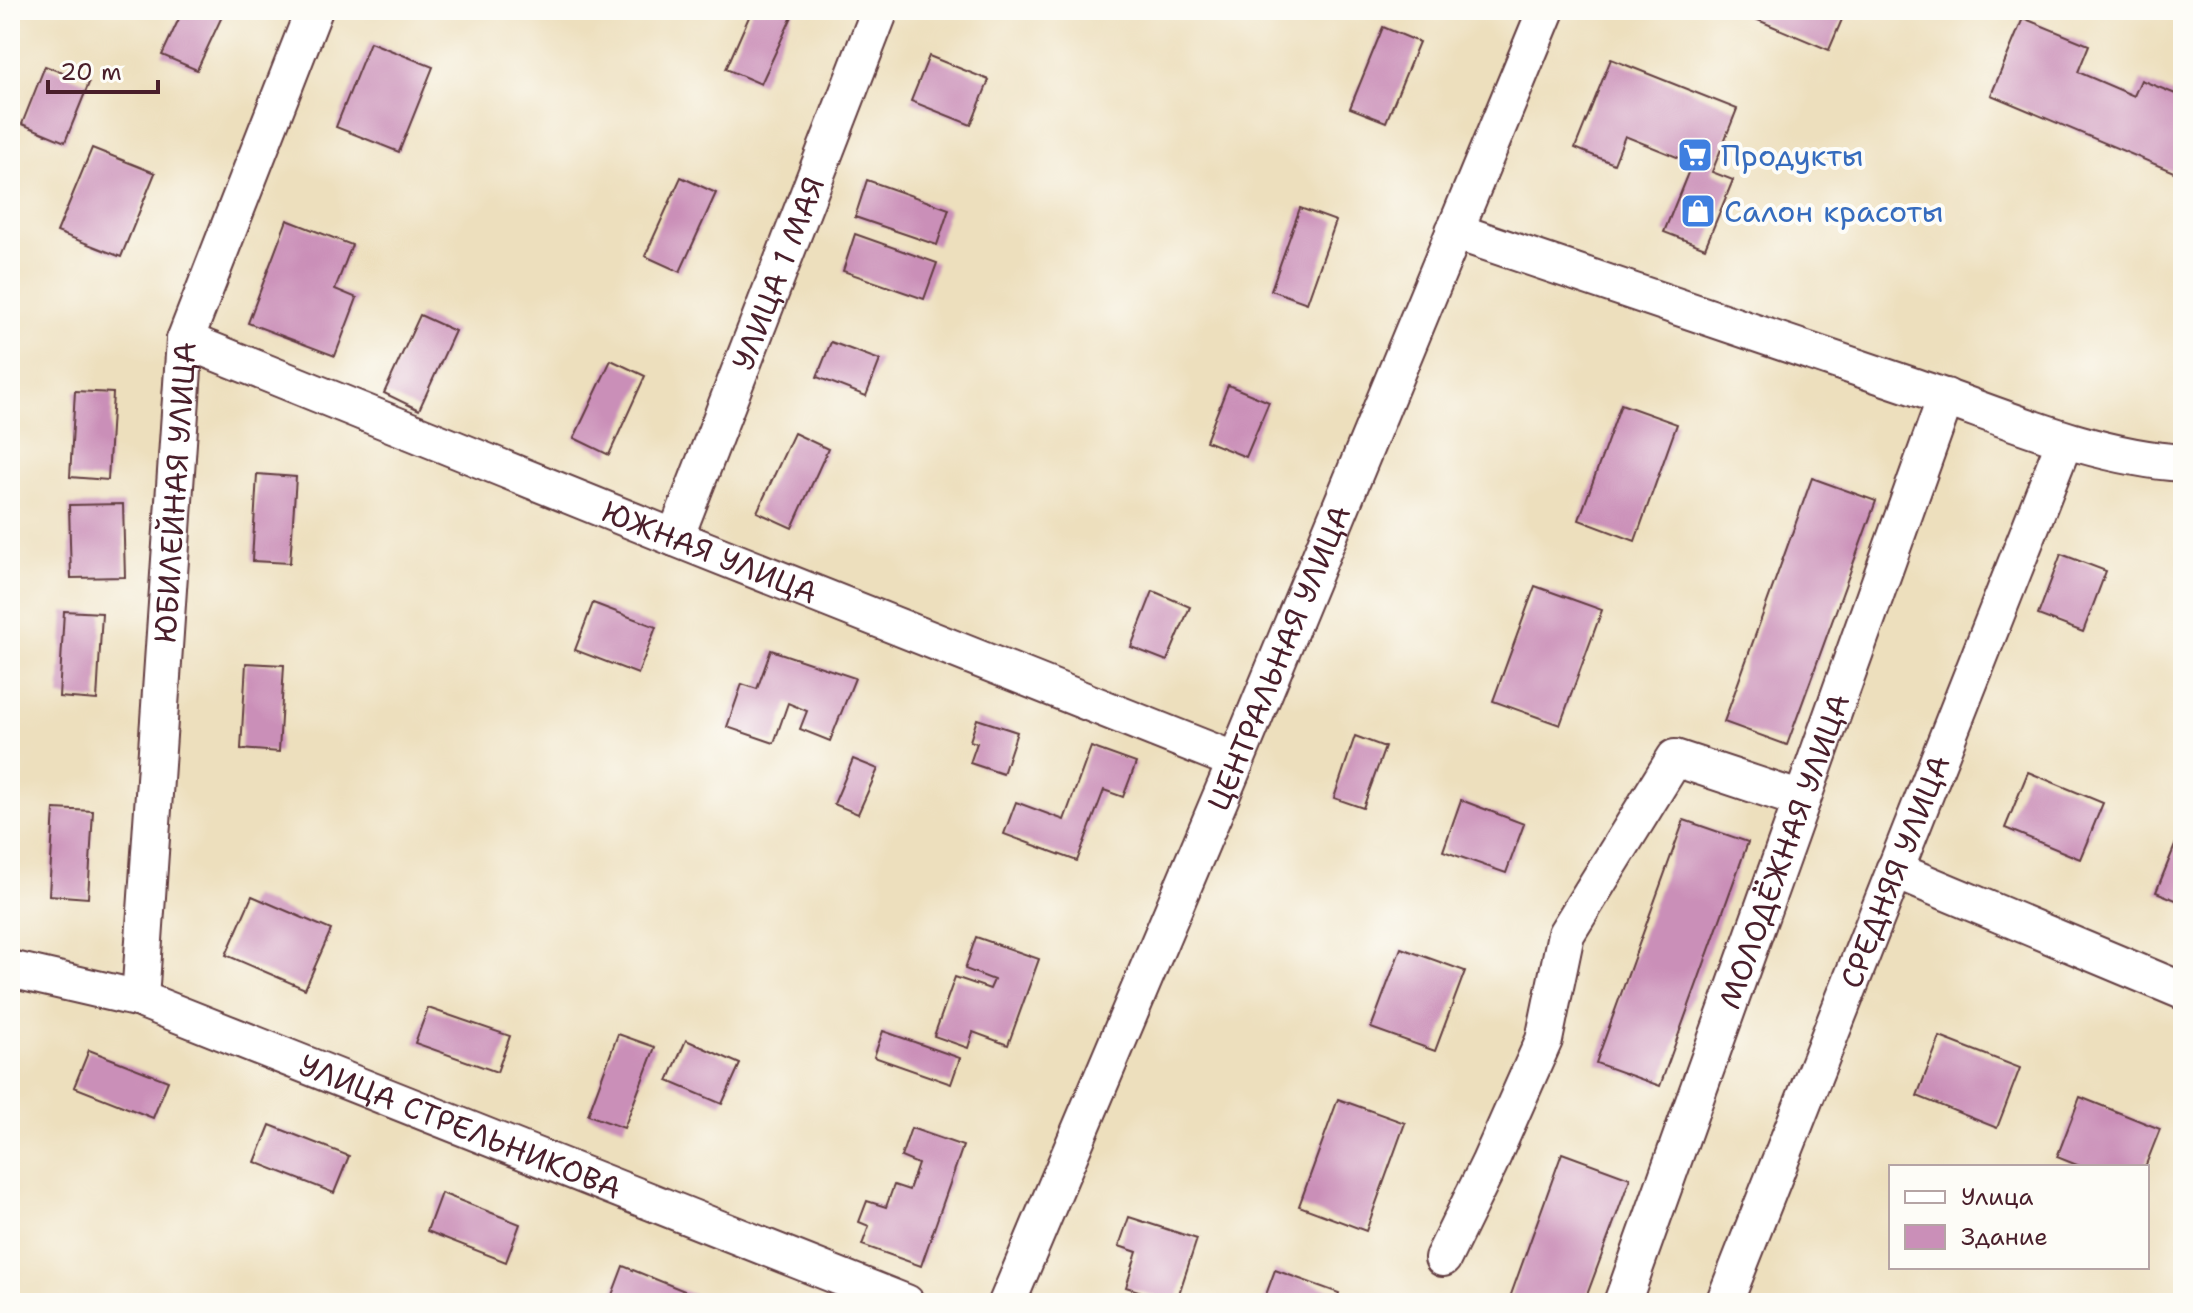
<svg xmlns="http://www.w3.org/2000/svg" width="2193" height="1313" font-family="'Shantell Sans',sans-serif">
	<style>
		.building { fill: #ca8fb8 }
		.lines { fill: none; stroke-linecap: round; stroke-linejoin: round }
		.minor-casing { stroke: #623c41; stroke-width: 40 }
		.minor { stroke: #fff; stroke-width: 36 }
		.labels { text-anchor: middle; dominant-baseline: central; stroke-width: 8; stroke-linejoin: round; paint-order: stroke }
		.shop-label { font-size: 30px; fill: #366cbe; stroke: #fdfcf7; text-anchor: start }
		.street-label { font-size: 30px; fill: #4a1f2b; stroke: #fdfcf7 }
	</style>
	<rect width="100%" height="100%" fill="#fdfcf7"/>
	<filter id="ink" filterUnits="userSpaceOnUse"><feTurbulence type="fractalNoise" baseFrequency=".0125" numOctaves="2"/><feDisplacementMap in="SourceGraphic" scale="16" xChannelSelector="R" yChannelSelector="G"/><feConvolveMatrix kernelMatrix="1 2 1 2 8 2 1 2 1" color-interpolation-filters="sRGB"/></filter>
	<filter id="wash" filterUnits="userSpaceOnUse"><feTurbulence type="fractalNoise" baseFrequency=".006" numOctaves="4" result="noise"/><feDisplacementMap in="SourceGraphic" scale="32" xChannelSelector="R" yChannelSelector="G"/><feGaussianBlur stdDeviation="1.8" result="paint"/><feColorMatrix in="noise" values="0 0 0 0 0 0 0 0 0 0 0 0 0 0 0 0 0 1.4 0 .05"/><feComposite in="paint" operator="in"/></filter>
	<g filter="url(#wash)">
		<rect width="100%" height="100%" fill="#eddfbd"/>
		<g id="blocks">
			<g class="building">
				<polygon points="183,10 225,10 197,70 162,55"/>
				<polygon points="752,10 795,10 761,84 726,69"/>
				<polygon points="1734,10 1846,10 1829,50"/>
				<polygon points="2023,18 2089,45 2078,72 2134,96 2141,80 2183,97 2183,176 1991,95"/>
				<polygon points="1383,27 1419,42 1386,122 1350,108"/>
				<polygon points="370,42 433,67 399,152 336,127"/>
				<polygon points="929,56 989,80 971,125 911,101"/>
				<polygon points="1611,59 1737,109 1712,172 1733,180 1705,248 1664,232 1692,163 1625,136 1614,164 1575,148"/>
				<polygon points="45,66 89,83 65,142 22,124"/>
				<polygon points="92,148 155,173 121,257 57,232"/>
				<polygon points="681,177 716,193 680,272 645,256"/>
				<polygon points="867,180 949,209 937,245 855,217"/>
				<polygon points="1300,208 1336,221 1307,303 1271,290"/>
				<polygon points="287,220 352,245 335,289 357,298 335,356 248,323"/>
				<polygon points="855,234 937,263 924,299 843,271"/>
				<polygon points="420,315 455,331 419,410 384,393"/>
				<polygon points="831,342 880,360 866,396 817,377"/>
				<polygon points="611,360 645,376 609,455 574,438"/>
				<polygon points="1228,385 1269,402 1246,457 1206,441"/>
				<polygon points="75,391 113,393 108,480 70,477"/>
				<polygon points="1621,404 1677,424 1635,541 1579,520"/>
				<polygon points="794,433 828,449 792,528 757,512"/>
				<polygon points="257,474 296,477 290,563 252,561"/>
				<polygon points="1812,478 1876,501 1787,745 1724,722"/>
				<polygon points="123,504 125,577 71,578 69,505"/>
				<polygon points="2061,554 2106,571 2083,632 2038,615"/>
				<polygon points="1535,586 1602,610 1560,725 1493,701"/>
				<polygon points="1153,591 1190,607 1167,661 1131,647"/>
				<polygon points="593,603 656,627 638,674 575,650"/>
				<polygon points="64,611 102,613 97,700 59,697"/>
				<polygon points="771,650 855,678 830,741 800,729 807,711 788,703 774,743 727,727 742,684 757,689"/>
				<polygon points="246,663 284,665 279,752 241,749"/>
				<polygon points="977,719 1017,732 1003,774 970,763 977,743 970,741"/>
				<polygon points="1355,736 1385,747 1363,808 1334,798"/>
				<polygon points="1091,747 1136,763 1123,797 1104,790 1077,861 1004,834 1016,802 1064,820"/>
				<polygon points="853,759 878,769 858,814 834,804"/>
				<polygon points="2028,772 2103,803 2080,859 2005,828"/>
				<polygon points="1461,800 1524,824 1506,873 1443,851"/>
				<polygon points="54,809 93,811 88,898 49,895"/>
				<polygon points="1684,820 1748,842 1660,1086 1596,1063"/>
				<polygon points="2180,833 2183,834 2183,903 2156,892"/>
				<polygon points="252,896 331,930 305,989 226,955"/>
				<polygon points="976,937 1039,959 1008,1045 973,1032 968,1048 934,1036 955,977 990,989 994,980 965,969"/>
				<polygon points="1401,948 1465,971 1435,1051 1371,1028"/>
				<polygon points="428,1008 510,1036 497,1072 415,1043"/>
				<polygon points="883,1031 960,1058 951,1084 874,1057"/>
				<polygon points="618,1034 655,1047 624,1128 588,1115"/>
				<polygon points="1940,1037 2020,1068 1997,1128 1917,1096"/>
				<polygon points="686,1040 740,1064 722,1104 668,1081"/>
				<polygon points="89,1050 168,1081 153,1118 74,1087"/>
				<polygon points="2080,1097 2160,1129 2145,1167 2082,1167 2057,1157"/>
				<polygon points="1338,1099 1405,1123 1366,1231 1299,1206"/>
				<polygon points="270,1125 349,1156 334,1193 255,1162"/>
				<polygon points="911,1128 963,1146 921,1266 862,1245 869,1226 859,1222 867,1201 886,1207 894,1185 909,1190 918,1164 901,1157"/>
				<polygon points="1562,1153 1630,1178 1617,1214 1584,1303 1508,1303"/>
				<polygon points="441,1193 520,1224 506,1262 427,1231"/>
				<polygon points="1129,1217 1197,1239 1176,1303 1126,1287 1137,1252 1119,1246"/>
				<polygon points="623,1266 702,1298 700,1303 609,1303"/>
				<polygon points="1275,1270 1339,1293 1336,1303 1263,1303"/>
			</g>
		</g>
	</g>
	<g filter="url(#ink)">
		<use href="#blocks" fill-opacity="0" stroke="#623c41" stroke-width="2"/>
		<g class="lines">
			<defs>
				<g id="minor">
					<path d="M1454,231C1608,283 1762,335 1915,387C2002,416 2090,457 2183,463"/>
					<path id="s1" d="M185,340L675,538L1236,761"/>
					<path id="s2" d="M675,538L880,10"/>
					<polyline points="1894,870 2183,991"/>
					<path id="s3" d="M10,969L140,999L906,1303"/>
					<path id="s4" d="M140,999L185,340L314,10"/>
					<polyline points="1443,1258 1489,1164 1544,1040 1566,934 1675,758 1802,800"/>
					<path id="s5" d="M1007,1303L1236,761L1546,10"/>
					<path id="s6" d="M1622,1303L1946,397"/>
					<path id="s7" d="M1724,1303L2065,440"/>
				</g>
			</defs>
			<use href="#minor" class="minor-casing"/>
			<use href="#minor" class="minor"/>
		</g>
	</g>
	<defs>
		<symbol id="supermarket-square" viewBox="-11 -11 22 22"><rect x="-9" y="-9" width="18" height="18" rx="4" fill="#3f7fe0" stroke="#fdfcf7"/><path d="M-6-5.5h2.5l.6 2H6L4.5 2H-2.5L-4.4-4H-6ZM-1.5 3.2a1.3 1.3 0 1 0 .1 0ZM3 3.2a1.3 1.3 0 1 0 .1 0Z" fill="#fff"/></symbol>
		<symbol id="shop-square" viewBox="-11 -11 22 22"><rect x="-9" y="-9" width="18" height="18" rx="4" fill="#3f7fe0" stroke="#fdfcf7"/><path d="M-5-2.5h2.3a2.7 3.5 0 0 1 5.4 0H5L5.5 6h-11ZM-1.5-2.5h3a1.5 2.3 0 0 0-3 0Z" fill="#fff"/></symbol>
	</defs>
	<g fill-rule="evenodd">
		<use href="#supermarket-square" x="1675" y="135" width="40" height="40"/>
		<use href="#shop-square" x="1678" y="191" width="40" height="40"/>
	</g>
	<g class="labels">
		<g class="shop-label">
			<text x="1721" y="155">Продукты</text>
			<text x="1724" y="211">Салон красоты</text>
		</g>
		<g class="street-label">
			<text stroke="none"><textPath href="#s2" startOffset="284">УЛИЦА 1 МАЯ</textPath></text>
			<text stroke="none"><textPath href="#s4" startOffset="508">ЮБИЛЕЙНАЯ УЛИЦА</textPath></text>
			<text stroke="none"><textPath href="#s1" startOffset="566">ЮЖНАЯ УЛИЦА</textPath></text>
			<text stroke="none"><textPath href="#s5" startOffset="700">ЦЕНТРАЛЬНАЯ УЛИЦА</textPath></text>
			<text stroke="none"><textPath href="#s6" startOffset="480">МОЛОДЁЖНАЯ УЛИЦА</textPath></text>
			<text stroke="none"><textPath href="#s7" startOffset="464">СРЕДНЯЯ УЛИЦА</textPath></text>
			<text stroke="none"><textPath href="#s3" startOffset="478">УЛИЦА СТРЕЛЬНИКОВА</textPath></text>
		</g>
	</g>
	<rect width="2193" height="1313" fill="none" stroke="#fdfcf7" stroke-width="40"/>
	<rect x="1889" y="1165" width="260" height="104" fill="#fdfcf7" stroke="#b5a4a5" stroke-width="2"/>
	<rect x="1905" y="1191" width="40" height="12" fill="#ffffff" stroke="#b5a4a5" stroke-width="2"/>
	<text x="1961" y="1205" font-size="24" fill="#4a1f2b">Улица</text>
	<rect x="1905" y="1225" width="40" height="24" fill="#ca8fb8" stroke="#b5a4a5" stroke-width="2"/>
	<text x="1961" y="1245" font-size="24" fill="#4a1f2b">Здание</text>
	<path d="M48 80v12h110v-12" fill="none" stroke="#4a1f2b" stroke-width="4"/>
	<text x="60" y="80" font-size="24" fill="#4a1f2b" stroke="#fdfcf7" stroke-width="6" paint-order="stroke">20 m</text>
</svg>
